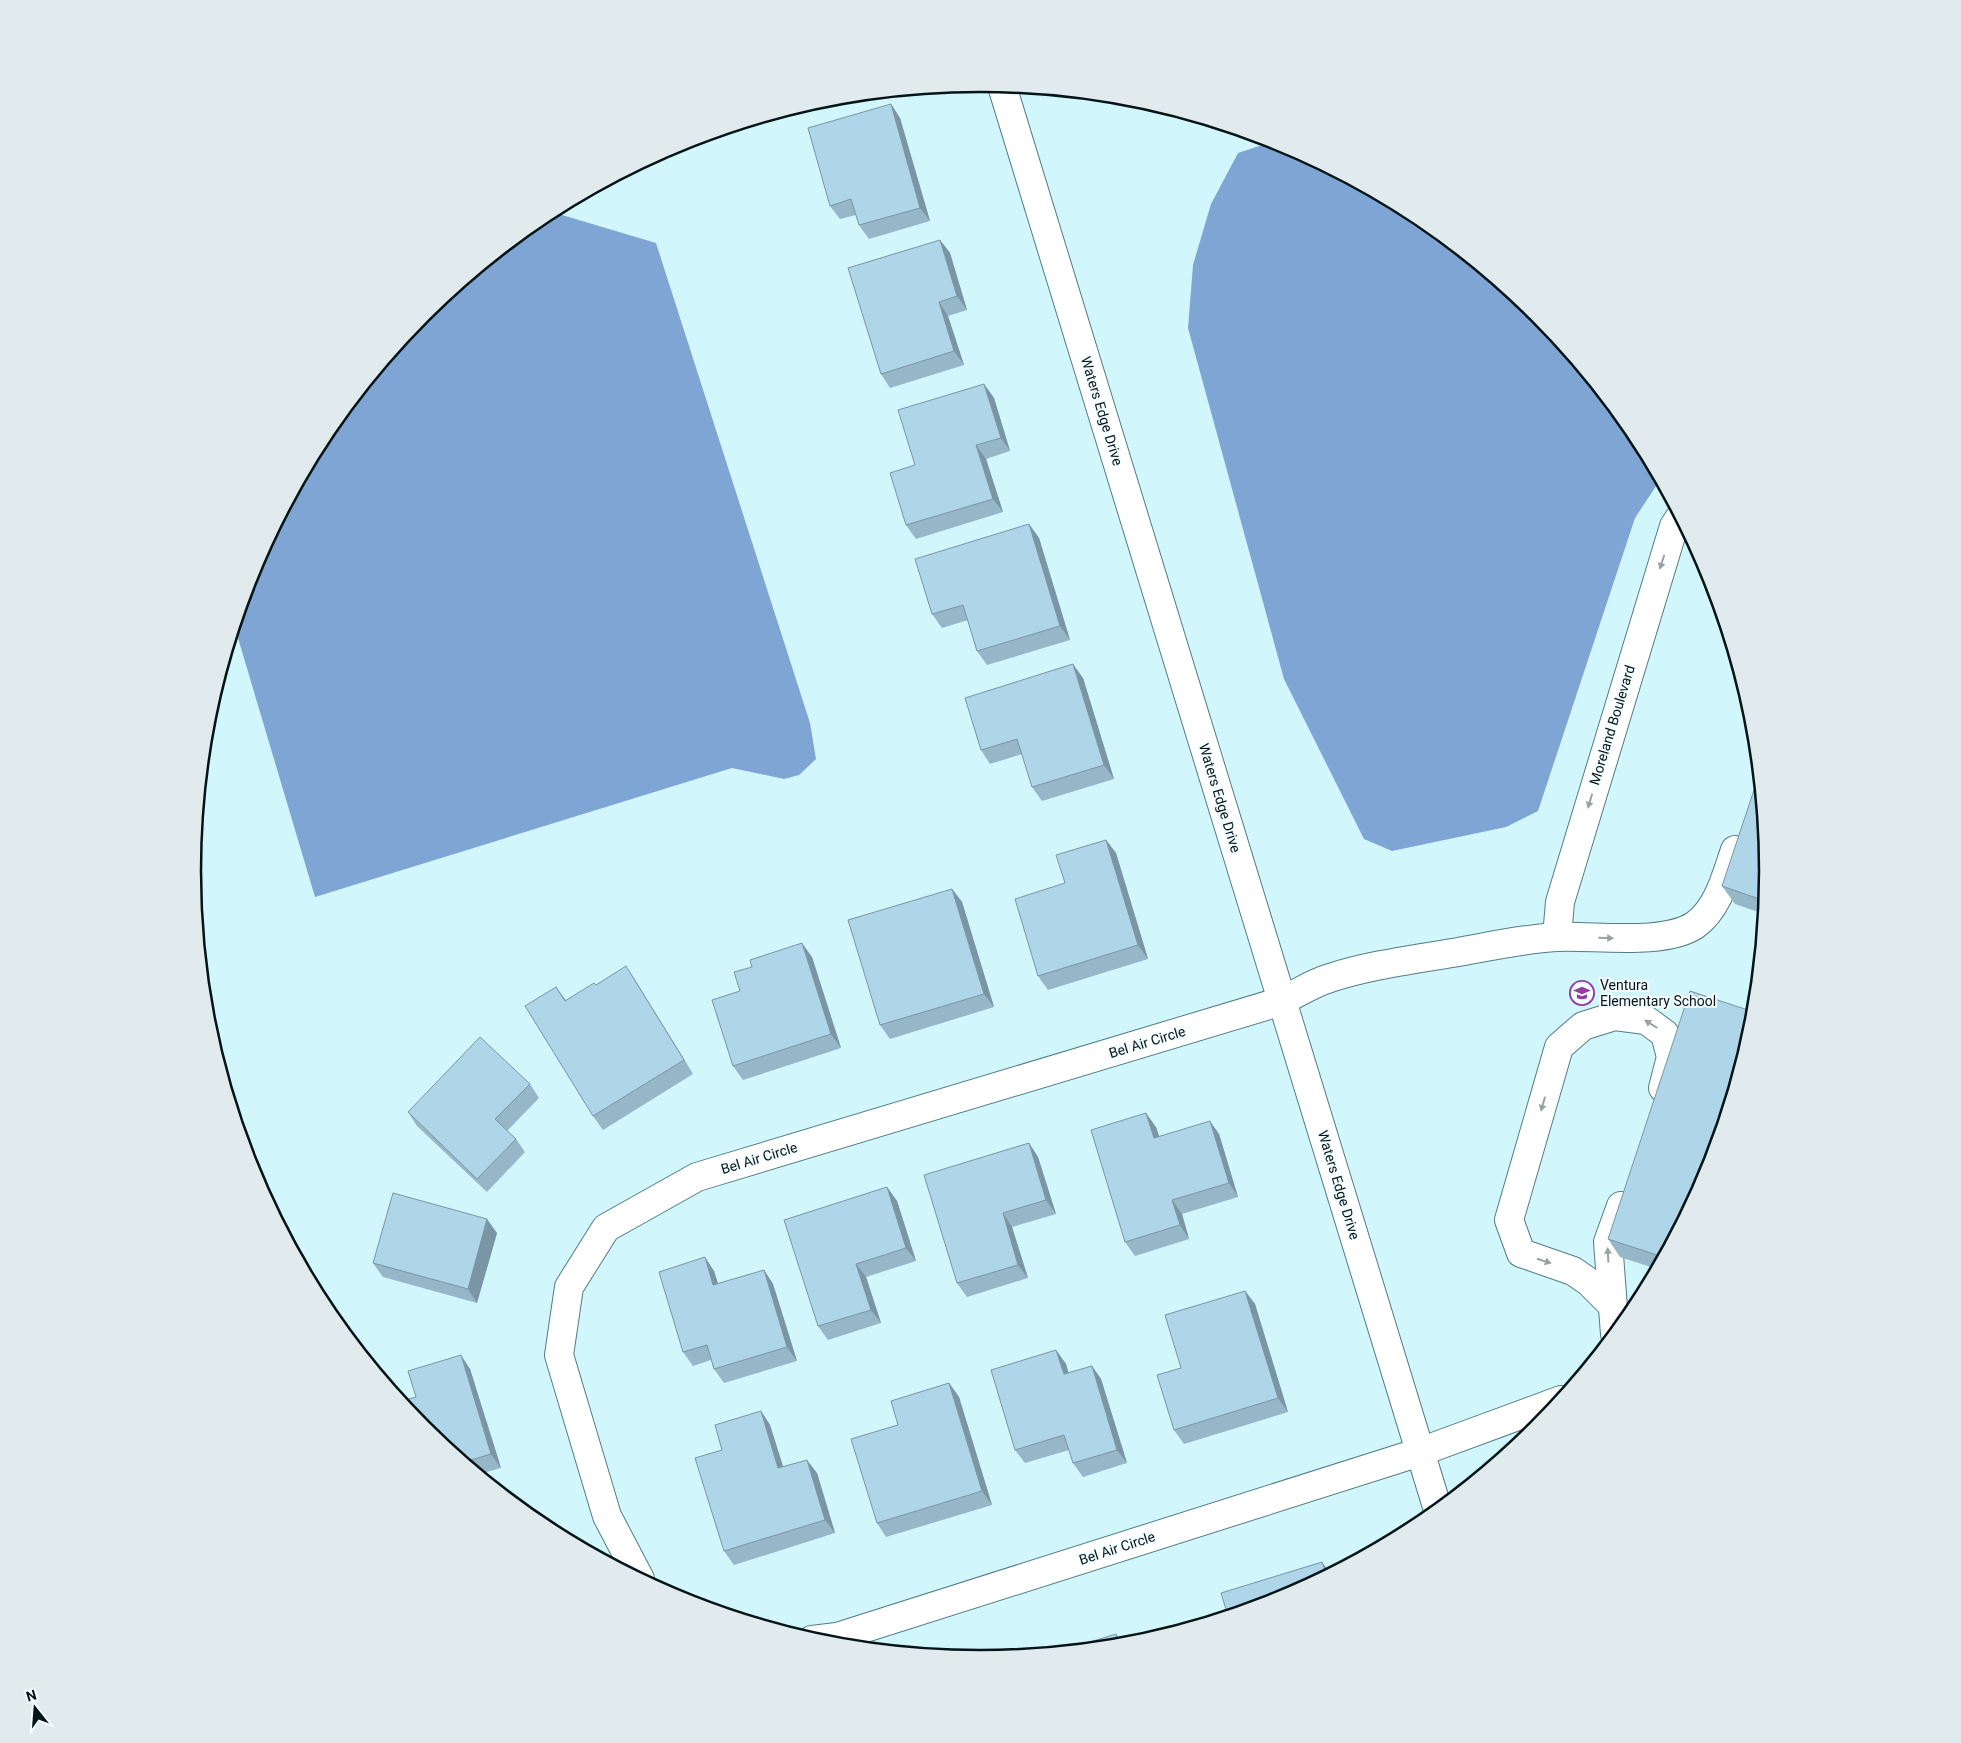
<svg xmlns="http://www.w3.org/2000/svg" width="1961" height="1743" font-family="Roboto,sans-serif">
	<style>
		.water { fill: #7ea5d3 }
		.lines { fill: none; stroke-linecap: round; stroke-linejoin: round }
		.minor-casing { stroke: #527d83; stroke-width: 30 }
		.minor { stroke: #fff; stroke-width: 28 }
		.wall { fill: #96b7c8 }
		.shaded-wall { fill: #7a95a3 }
		.building { fill: #afd5e9; stroke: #7a95a3 }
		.oneway { fill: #9ba1a2 }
		.labels { text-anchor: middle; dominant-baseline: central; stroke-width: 4; stroke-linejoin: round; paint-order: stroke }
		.street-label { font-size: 14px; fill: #041417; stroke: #f4fdff }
		.poi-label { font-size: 14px; fill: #041417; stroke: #f4fdff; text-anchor: start }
		.rim { fill: none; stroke: #041417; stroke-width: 2.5 }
	</style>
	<rect width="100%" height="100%" fill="#d1f6fc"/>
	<g class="water">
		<polygon points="1274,141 1418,217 1538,315 1636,434 1660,480 1635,518 1538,811 1506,827 1392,851 1364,839 1284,679 1188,328 1193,265 1211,204 1238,153"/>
		<polygon points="552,212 656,243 810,723 816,759 799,775 784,779 732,768 315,897 235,628 253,570 326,434 424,314 543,216"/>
	</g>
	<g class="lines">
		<defs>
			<g id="minor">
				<polyline points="1002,86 1438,1510"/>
				<polyline points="1557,937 1560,902 1674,526 1680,517"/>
				<polyline points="1611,1304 1589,1282 1573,1271 1521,1253 1509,1220 1559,1047 1583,1026 1615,1016 1646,1020 1665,1034 1671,1057 1663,1088"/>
				<polyline points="1615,1334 1608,1242 1621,1206"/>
				<path d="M640,1579L607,1516L559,1355L569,1287L606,1228L697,1177L1282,1001C1298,993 1313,983 1330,978C1370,965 1411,960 1452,953C1487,947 1521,939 1557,937C1593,935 1664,946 1695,925C1718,909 1726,876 1735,850"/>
				<polyline points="812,1640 837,1637 1420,1452 1561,1400"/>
			</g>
		</defs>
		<use href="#minor" class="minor-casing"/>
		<use href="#minor" class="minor"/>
	</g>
	<g class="wall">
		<polygon points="1096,95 1114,97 1100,101"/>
		<polygon points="891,104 900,118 930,221 869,239 859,225 856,215 840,219 830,206"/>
		<polygon points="940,240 950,253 967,310 948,316 964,365 890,388 881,374"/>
		<polygon points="984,384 994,398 1010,451 986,459 1003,512 916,539 906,525 915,465"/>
		<polygon points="1029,524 1039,538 1070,640 987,665 977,651 968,620 942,628 932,614"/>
		<polygon points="1083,678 1114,779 1042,801 1032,787 1022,754 990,764 981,750"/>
		<polygon points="1106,840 1116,853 1148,959 1048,990 1038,976 1065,883"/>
		<polygon points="1768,872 1764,914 1735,904 1722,886"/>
		<polygon points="952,889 962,902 994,1007 890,1039 880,1025"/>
		<polygon points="812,957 841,1048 743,1080 733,1066 740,991"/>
		<polygon points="635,980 693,1074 603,1130 593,1116 556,987 566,1000 596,985"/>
		<polygon points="530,1084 539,1098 507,1131 516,1139 525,1152 487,1192 417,1126 408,1112"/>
		<polygon points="1156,1127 1159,1136 1219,1134 1238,1197 1182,1214 1189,1239 1135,1256 1125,1242"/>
		<polygon points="1029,1143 1038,1157 1056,1214 1012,1227 1028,1278 967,1297 957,1283"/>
		<polygon points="1708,1173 1657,1269 1620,1257 1608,1239"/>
		<polygon points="887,1187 897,1201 916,1261 866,1277 881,1323 828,1340 818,1326"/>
		<polygon points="497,1233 477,1303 383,1277 373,1263"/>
		<polygon points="764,1270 773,1284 797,1361 724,1383 714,1369 711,1360 693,1366 683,1352 714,1271 718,1284"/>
		<polygon points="1245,1291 1255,1304 1288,1412 1184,1444 1174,1430 1181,1368"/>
		<polygon points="1056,1350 1066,1364 1068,1373 1092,1366 1101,1379 1127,1463 1083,1477 1073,1463 1069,1450 1025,1463 1015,1450"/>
		<polygon points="470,1369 501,1468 479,1474 423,1428 416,1397"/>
		<polygon points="949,1383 959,1397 992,1505 886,1537 877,1523 898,1425"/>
		<polygon points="761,1411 770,1425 783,1467 817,1473 835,1533 734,1565 724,1551 722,1450"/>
	</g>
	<g class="shaded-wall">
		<polygon points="891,104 900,118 930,221 920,208"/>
		<polygon points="940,240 950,253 967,310 957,296"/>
		<polygon points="939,302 948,316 964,365 954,351"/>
		<polygon points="984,384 994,398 1010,451 1001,438"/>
		<polygon points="976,445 986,459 1003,512 993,499"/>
		<polygon points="1029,524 1039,538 1070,640 1060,626"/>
		<polygon points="1073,664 1083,678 1114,779 1104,765"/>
		<polygon points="1106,840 1116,853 1148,959 1138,945"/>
		<polygon points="952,889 962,902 994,1007 984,994"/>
		<polygon points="802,943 812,957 841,1048 831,1034"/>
		<polygon points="626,966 635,980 693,1074 684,1060"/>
		<polygon points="1146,1113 1156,1127 1164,1151 1154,1138"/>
		<polygon points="1210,1121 1219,1134 1238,1197 1229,1183"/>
		<polygon points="1029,1143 1038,1157 1056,1214 1046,1200"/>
		<polygon points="887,1187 897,1201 916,1261 906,1248"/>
		<polygon points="1172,1200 1182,1214 1189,1239 1180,1225"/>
		<polygon points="1003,1213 1012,1227 1028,1278 1018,1265"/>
		<polygon points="487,1219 497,1233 477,1303 468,1289"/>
		<polygon points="705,1257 714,1271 723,1299 713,1285"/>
		<polygon points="856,1264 866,1277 881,1323 871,1310"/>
		<polygon points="764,1270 773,1284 797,1361 787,1347"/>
		<polygon points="1245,1291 1255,1304 1288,1412 1278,1398"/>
		<polygon points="1056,1350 1066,1364 1073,1388 1064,1374"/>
		<polygon points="461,1355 470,1369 501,1468 491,1454"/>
		<polygon points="1092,1366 1101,1379 1127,1463 1117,1450"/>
		<polygon points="949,1383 959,1397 992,1505 982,1491"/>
		<polygon points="761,1411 770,1425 788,1482 778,1468"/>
		<polygon points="807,1460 817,1473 835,1533 825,1520"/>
		<polygon points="1322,1562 1330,1573 1327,1575"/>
		<polygon points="1116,1634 1124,1645 1120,1646"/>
	</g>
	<g class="building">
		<polygon points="891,104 920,208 859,225 851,199 830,206 808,128"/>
		<polygon points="940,240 957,296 939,302 954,351 881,374 848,268"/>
		<polygon points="984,384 1001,438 976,445 993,499 906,525 890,473 915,465 898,410"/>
		<polygon points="1029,524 1060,626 977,651 963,605 932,614 915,559"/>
		<polygon points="1073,664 1104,765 1032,787 1017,739 981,750 965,698"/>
		<polygon points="1759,775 1768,872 1765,901 1722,886"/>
		<polygon points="1106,840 1138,945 1038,976 1015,899 1065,883 1056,855"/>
		<polygon points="952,889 984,994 880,1025 848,920"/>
		<polygon points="802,943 831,1034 733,1066 712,1000 740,991 734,972 752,967 750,960"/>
		<polygon points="626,966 684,1060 593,1116 525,1006 556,987 565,1001 594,983 596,985"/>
		<polygon points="1690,991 1754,1012 1753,1025 1708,1173 1663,1257 1608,1239"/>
		<polygon points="480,1037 530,1084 495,1119 516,1139 477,1179 408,1112"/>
		<polygon points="1146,1113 1154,1138 1210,1121 1229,1183 1172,1200 1180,1225 1125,1242 1091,1130"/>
		<polygon points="1029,1143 1046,1200 1003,1213 1018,1265 957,1283 924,1175"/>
		<polygon points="887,1187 906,1248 856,1264 871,1310 818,1326 784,1220"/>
		<polygon points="393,1193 487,1219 468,1289 373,1263"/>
		<polygon points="705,1257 713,1285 764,1270 787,1347 714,1369 707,1345 683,1352 659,1272"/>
		<polygon points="1245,1291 1278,1398 1174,1430 1157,1375 1181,1368 1165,1315"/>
		<polygon points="1056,1350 1064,1374 1092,1366 1117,1450 1073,1463 1064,1435 1015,1450 991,1370"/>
		<polygon points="461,1355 491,1454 464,1462 423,1428 401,1401 416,1397 408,1371"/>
		<polygon points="949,1383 982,1491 877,1523 851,1439 898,1425 891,1401"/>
		<polygon points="761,1411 778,1468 807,1460 825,1520 724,1551 695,1458 722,1450 715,1425"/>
		<polygon points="1322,1562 1327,1575 1282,1599 1228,1616 1221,1593"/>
		<polygon points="1116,1634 1120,1646 1078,1650 1077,1646"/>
	</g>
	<defs><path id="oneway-solid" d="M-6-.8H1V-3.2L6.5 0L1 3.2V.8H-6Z" transform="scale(1.25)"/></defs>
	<g class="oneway">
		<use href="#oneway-solid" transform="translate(1662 562) rotate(108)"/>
		<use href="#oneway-solid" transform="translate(1590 801) rotate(107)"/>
		<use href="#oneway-solid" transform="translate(1606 938) rotate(1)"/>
		<use href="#oneway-solid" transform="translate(1651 1024) rotate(-148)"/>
		<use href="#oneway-solid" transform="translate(1543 1104) rotate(106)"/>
		<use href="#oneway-solid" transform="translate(1608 1255) rotate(-93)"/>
		<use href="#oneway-solid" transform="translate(1544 1261) rotate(18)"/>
	</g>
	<defs>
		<symbol id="school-ring" viewBox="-11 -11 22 22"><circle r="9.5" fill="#f4fdff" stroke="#953ba5" stroke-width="1.5"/><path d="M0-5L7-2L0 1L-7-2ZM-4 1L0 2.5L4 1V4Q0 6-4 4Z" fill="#953ba5"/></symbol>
	</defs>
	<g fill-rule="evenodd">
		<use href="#school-ring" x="1568" y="979" width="28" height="28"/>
	</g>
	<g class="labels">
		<g class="street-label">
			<text transform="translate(1102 411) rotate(73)">Waters Edge Drive</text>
			<text transform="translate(1612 725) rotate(-73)">Moreland Boulevard</text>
			<text transform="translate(1220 798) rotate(73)">Waters Edge Drive</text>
			<text transform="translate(1147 1042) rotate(-17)">Bel Air Circle</text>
			<text transform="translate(759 1158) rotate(-17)">Bel Air Circle</text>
			<text transform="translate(1339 1185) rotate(73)">Waters Edge Drive</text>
			<text transform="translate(1117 1548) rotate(-18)">Bel Air Circle</text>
		</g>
		<g class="poi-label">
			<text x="1600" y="985">Ventura<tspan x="1600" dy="16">Elementary School</tspan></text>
		</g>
	</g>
	<path d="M0 0H1961V1743H0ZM201 871a779 779 0 1 1 1558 0a779 779 0 1 1-1558 0Z" fill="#e1eaec" fill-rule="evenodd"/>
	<path class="rim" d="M201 871a779 779 0 1 1 1558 0a779 779 0 1 1-1558 0Z"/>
	<g transform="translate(35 1708) rotate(343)" stroke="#f4fdff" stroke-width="4" paint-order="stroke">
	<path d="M0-4L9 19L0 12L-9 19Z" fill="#041417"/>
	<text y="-8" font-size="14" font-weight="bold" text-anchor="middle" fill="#041417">N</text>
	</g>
</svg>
